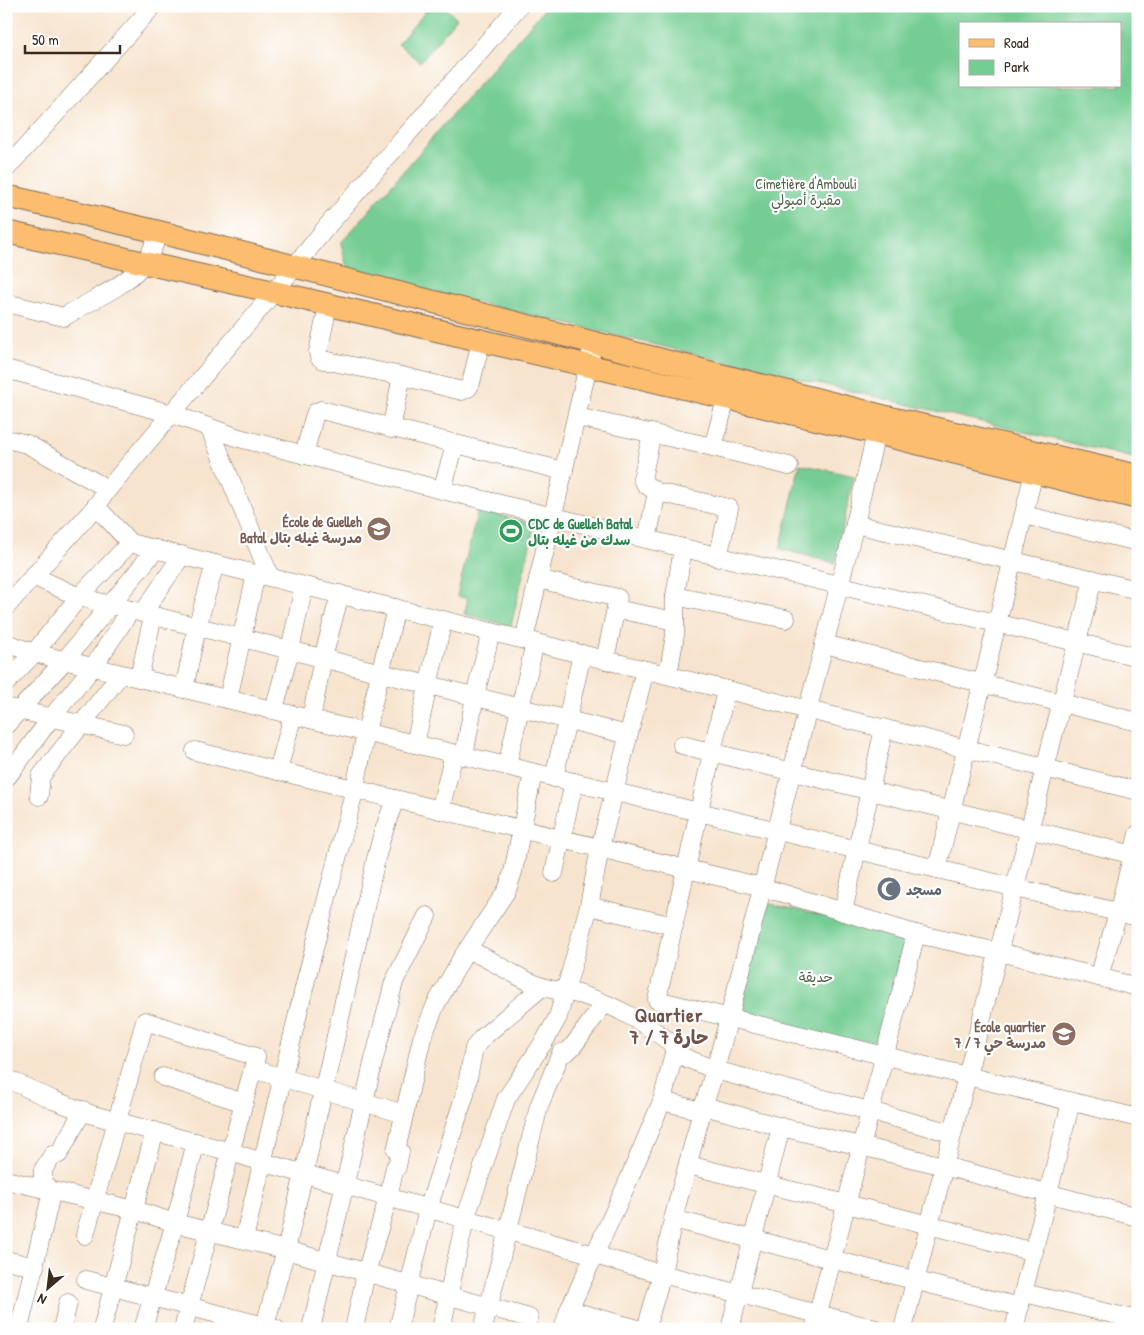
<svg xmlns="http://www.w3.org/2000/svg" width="1144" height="1335" font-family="'Patrick Hand','Playpen Sans Arabic',sans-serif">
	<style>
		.green { fill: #75cd93; stroke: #587c58; fill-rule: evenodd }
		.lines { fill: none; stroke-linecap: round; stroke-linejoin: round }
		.minor-casing { stroke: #7d6b5c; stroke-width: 19 }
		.major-casing { stroke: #7d6b5c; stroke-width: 24 }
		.minor { stroke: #fff; stroke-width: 18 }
		.major { stroke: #fcbd6e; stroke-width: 22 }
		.labels { text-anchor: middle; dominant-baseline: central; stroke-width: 4.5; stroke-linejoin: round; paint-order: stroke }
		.park-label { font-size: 14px; fill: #4f6347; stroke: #fff }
		.education-label { font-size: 14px; font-weight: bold; fill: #785e54; stroke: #fff; text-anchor: end }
		.leisure-label { font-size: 14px; font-weight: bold; fill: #27864d; stroke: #fff; text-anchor: start }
		.worship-label { font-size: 14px; font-weight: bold; fill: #5b616d; stroke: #fff; text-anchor: start }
		.district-label { font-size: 19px; font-weight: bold; letter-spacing: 1px; fill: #715249; stroke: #fff }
	</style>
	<rect width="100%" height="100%" fill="#fff"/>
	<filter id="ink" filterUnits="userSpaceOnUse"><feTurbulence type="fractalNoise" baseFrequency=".02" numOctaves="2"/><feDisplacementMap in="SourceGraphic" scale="10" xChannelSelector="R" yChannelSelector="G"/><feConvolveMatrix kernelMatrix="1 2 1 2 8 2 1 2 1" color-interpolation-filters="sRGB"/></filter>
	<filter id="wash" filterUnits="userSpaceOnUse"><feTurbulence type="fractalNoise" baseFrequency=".0096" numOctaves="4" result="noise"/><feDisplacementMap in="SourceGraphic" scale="20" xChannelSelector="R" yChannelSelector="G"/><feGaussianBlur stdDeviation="1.12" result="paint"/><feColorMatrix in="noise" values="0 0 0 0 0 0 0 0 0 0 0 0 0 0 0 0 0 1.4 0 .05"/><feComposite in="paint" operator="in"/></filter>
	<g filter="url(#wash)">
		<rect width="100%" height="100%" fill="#f7e4ce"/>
		<g class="green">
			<polygon points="430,6 443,6 457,18 420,62 398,44"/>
			<path d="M547,6H1138V459L348,272L341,243ZM960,24H1120V86H960Z"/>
			<polygon points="800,464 854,476 835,563 780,549"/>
			<polygon points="478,510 535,524 511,626 464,614 468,599 457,596"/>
			<polygon points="762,902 915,937 886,1052 737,1019"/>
		</g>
	</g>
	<g filter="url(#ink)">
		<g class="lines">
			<defs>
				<g id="minor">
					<polyline points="6,169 153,6"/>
					<path d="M6,303L64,317C90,300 124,288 144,263C151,255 155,242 159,232"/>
					<polyline points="328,306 318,352 319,357 323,360 402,376 462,391 468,388 471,383 481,341"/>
					<polyline points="6,369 172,414 239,438 442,490 1138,657"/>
					<polyline points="577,417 713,447 789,466"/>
					<polyline points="210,429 270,577"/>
					<polyline points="391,429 402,376"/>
					<polyline points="652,433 642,479 646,485 657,492 729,508 718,558"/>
					<polyline points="6,439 27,444 108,489"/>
					<polyline points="713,447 726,399"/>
					<polyline points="304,455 314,417 316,412 321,410 564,471"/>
					<polyline points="442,490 455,445"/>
					<polyline points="96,506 130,543 1138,791"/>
					<polyline points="1024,515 1138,542"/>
					<polyline points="855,524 1138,590"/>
					<polyline points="647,539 657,492"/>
					<polyline points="33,576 79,597 628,735"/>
					<polyline points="538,579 618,598 605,660"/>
					<polyline points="675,596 786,619"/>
					<polyline points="6,607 96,506 108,489 274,292 329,224 519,6"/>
					<polyline points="616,609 675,621"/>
					<polyline points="143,613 182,555"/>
					<polyline points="524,640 591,353"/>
					<polyline points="6,643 34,653 1138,917"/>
					<polyline points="824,644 1138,722"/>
					<polyline points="668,675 675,635 675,596 683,548"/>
					<polyline points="139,678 153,616"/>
					<polyline points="6,683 34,653 79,597 130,543"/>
					<polyline points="184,689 197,627 215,564"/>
					<polyline points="726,690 657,1000 1138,1118"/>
					<polyline points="228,699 256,574"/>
					<polyline points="9,708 124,734"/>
					<polyline points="274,710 290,650 304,586"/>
					<polyline points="311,719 323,658 340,594"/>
					<polyline points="6,725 65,660 156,549"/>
					<polyline points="415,744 443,620"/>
					<polyline points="682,745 1138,856"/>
					<polyline points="195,751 762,887 916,934 999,952 1138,987"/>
					<polyline points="464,756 475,696 491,632"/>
					<polyline points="507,766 535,642"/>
					<polyline points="278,771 293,715"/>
					<polyline points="8,776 51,718 93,667 131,610"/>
					<polyline points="554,778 582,654"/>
					<polyline points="39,796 41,776 121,674"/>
					<polyline points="440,810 454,754"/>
					<polyline points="937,869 1037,460"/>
					<polyline points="554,873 574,782"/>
					<polyline points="589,906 674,926"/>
					<polyline points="843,912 884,728"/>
					<path d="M468,950C493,959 515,978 540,986C552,991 569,991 582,995C618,1006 647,1025 677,1047L674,1053L715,1070L952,1133"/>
					<polyline points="1099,977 1118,913 1138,834"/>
					<polyline points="253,1069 404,1114"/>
					<polyline points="163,1077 244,1103"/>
					<polyline points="6,1078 53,1100 93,1115 231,1152 262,1162 662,1274 876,1329"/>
					<polyline points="662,1101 702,1111"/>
					<polyline points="704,1106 781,1127 944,1166 1138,1217"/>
					<polyline points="688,1165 847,1204 1034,1252"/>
					<polyline points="6,1180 135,1210 175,1223 286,1250 529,1318"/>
					<polyline points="673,1219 1020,1307"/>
					<polyline points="85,1235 145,1021 256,1057 183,1329"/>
					<polyline points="244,1239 306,980 355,788 366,732 396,608"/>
					<polyline points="6,1260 35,1267"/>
					<polyline points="86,1280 276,1329"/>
					<polyline points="1024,1293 1138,1320"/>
					<polyline points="569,1310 638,1329"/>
					<polyline points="19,1329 52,1191 43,1183 43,1170 53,1154 59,1154 83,1110"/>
					<polyline points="62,1329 68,1303"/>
					<polyline points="102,1329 155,1131"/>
					<polyline points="143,1329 175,1223 196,1142"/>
					<polyline points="264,1329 286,1250 333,1049 376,859 382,836 395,799"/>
					<polyline points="311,1329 374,1059 394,982 427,916"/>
					<polyline points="354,1329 366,1273 388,1198 395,1167 397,1167 400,1151 396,1150 422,1038 436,1004 463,956 507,890 513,872 533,773"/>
					<polyline points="398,1329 428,1209 465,1094 474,1048 483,1037 542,987"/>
					<polyline points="441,1329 465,1220 506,1099 545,1040 558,1017 589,906 600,848 645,670"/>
					<polyline points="483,1329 539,1106 561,1053 567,1052 573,1046 604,1004"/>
					<polyline points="563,1329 569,1310 626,1186 662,1101 674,1053"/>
					<polyline points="646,1329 662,1274 673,1219 702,1111 715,1070 729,1018 855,524 876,433 880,422"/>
					<polyline points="730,1329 781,1127"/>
					<polyline points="814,1329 916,934"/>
					<polyline points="903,1329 1093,579"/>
					<polyline points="1014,1329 1071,1102"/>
				</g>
				<g id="major">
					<polyline points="6,196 159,232 882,416 1138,476"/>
					<polyline points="6,232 274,292 876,433 1138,498"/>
				</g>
			</defs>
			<use href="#minor" class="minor-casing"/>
			<use href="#major" class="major-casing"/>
			<use href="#minor" class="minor"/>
			<use href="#major" class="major"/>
		</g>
	</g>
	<defs>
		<symbol id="school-disc" viewBox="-11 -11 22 22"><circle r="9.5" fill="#8d6e63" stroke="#fff"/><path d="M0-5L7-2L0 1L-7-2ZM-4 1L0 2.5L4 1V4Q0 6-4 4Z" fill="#fff"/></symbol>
		<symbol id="stadium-disc" viewBox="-11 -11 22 22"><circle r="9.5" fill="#2e9e5b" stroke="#fff"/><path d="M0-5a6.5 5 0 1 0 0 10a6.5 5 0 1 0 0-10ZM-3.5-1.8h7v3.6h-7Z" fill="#fff"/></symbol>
		<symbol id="mosque-disc" viewBox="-11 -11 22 22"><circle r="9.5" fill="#6b7280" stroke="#fff"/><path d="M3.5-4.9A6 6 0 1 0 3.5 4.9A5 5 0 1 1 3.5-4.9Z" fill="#fff"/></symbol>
	</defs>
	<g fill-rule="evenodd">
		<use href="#school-disc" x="365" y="515" width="28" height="28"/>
		<use href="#stadium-disc" x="497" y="517" width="28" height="28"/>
		<use href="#mosque-disc" x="875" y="875" width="28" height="28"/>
		<use href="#school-disc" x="1050" y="1020" width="28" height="28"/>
	</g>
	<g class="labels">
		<g class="park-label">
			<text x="806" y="183">Cimetière d'Ambouli<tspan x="806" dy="16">مقبرة أمبولي</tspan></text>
			<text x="816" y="976">حديقة</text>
		</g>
		<g class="education-label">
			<text x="362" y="521">École de Guelleh<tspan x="362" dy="16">Batal مدرسة غيله بتال</tspan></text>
			<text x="1046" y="1026">École quartier<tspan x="1046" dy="16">7 / مدرسة حي 7</tspan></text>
		</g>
		<g class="leisure-label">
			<text x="528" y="523">CDC de Guelleh Batal<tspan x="528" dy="16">سدك من غيله بتال</tspan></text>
		</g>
		<g class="worship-label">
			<text x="906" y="889">مسجد</text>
		</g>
		<g class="district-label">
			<text x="669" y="1015">Quartier<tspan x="669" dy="22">7 / حارة 7</tspan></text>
		</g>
	</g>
	<rect width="1144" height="1335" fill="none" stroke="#fff" stroke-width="25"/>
	<rect x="959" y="22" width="162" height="65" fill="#ffffff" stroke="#b1aaa5"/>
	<rect x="969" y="39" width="25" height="8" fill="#fcbd6e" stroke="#b1aaa5"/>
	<text x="1004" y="48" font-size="15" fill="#3b2a1e">Road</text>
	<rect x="969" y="60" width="25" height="15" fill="#75cd93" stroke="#b1aaa5"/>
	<text x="1004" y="72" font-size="15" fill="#3b2a1e">Park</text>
	<g transform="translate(48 1288) rotate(208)" stroke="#ffffff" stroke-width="4" paint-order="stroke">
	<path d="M0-4L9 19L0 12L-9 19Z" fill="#3b2a1e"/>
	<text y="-8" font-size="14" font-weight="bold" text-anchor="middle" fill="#3b2a1e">N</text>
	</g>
	<path d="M25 45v8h95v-8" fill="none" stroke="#3b2a1e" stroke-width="2.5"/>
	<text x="32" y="45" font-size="15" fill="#3b2a1e" stroke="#ffffff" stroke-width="4" paint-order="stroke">50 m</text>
</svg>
